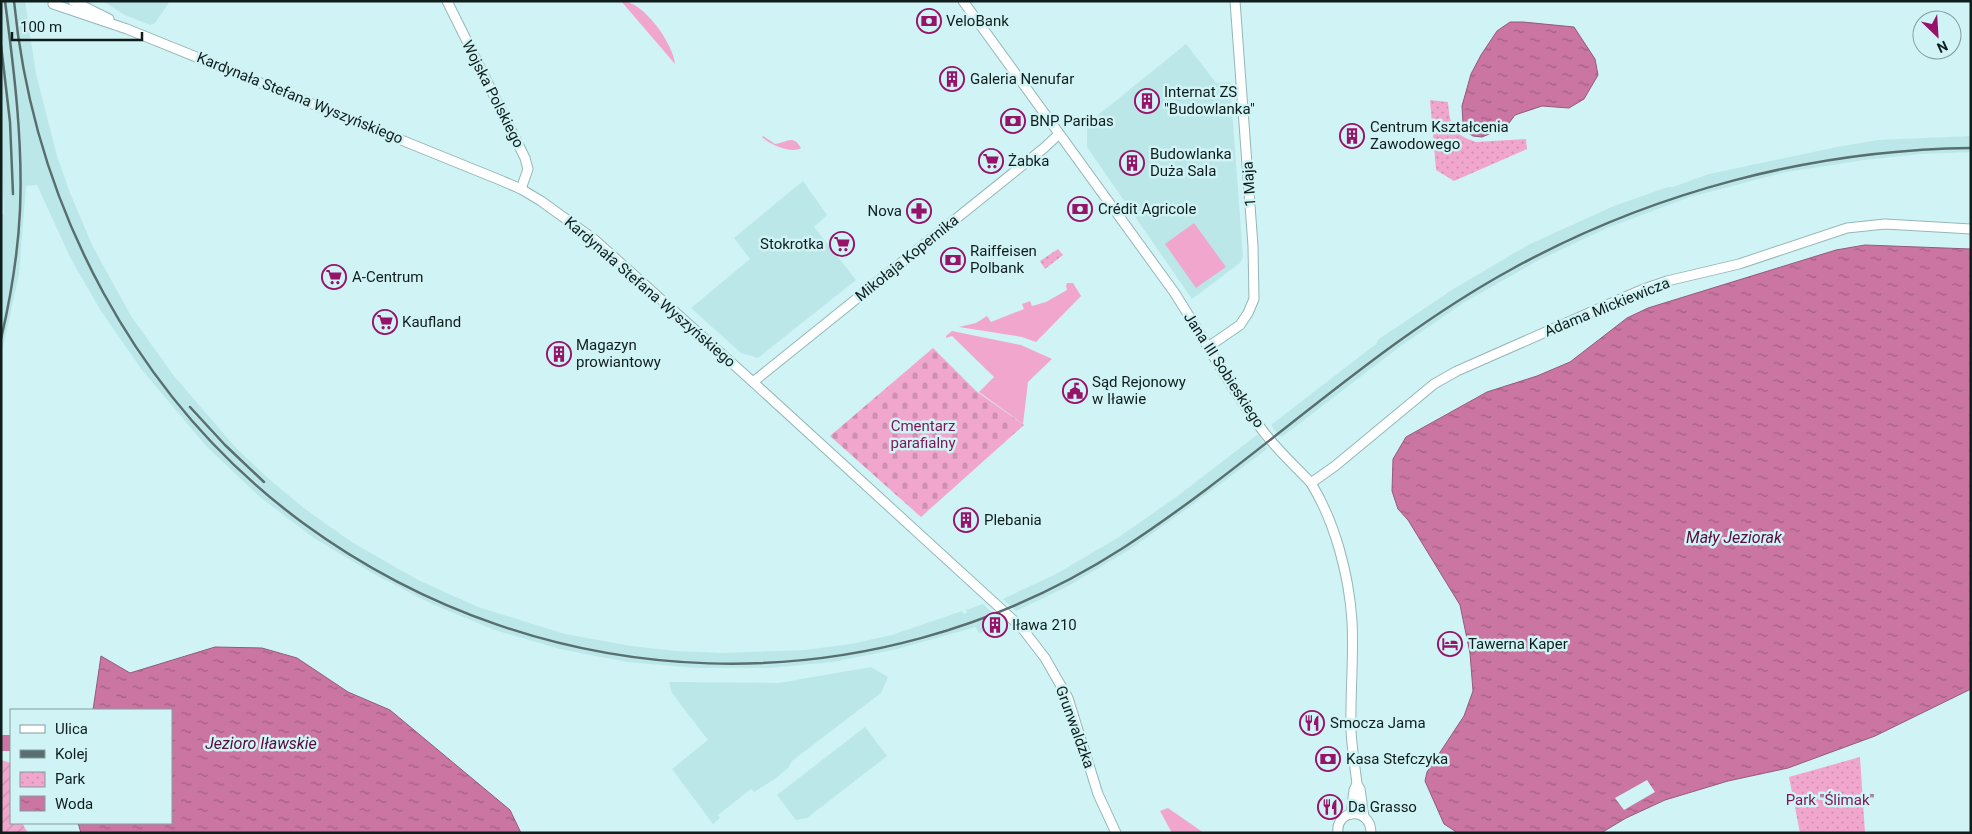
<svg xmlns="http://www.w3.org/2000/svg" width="1972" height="834" font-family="Roboto,sans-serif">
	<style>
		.built { fill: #bbe7e9 }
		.grass { fill: #f1a7cd }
		.cemetery { fill: url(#cemetery-stones) }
		.park { fill: url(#park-dots) }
		.garden { fill: url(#garden-furrows) }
		.water { fill: url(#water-ripples); stroke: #925b7a }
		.pier { fill: #d0f3f5 }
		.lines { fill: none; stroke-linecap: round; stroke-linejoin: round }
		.river { stroke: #ca75a2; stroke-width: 16 }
		.minor-casing { stroke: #95b7b8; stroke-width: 11 }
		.minor { stroke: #fff; stroke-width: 9 }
		.rail { stroke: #596e6f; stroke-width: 2.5 }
		.labels { text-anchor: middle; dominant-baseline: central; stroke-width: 5; stroke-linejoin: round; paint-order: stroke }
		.poi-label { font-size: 15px; fill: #101d1d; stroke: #d0f3f5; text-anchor: start }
		.street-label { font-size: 15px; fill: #101d1d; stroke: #d0f3f5 }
		.park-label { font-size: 15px; fill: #7d1657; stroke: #d0f3f5 }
		.water-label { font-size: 16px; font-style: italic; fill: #580a3c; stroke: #d0f3f5 }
	</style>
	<defs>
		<pattern id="cemetery-stones" width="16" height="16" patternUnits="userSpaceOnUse" patternTransform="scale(1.25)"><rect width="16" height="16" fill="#f1a7cd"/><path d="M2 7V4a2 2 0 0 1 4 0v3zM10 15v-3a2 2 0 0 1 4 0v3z" fill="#ce8fb0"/></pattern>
		<pattern id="park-dots" width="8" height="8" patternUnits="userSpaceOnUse" patternTransform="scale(1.25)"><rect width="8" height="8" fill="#f1a7cd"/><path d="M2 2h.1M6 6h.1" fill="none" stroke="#ce8fb0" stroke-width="1.8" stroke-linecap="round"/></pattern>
		<pattern id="garden-furrows" width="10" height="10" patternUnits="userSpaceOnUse" patternTransform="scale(1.25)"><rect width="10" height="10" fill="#f1a7cd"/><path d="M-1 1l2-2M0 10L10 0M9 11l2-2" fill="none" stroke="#ce8fb0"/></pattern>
		<pattern id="water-ripples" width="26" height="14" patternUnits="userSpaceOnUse" patternTransform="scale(1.25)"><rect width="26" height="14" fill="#ca75a2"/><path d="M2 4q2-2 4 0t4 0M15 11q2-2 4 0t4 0" fill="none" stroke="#a35f83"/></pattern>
	</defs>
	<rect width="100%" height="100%" fill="#d0f3f5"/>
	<g class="built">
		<polygon points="1,1 25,1 36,74 57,156 70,193 93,247 131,316 174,376 236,448 270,480 305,509 353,543 418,580 478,607 565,634 631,646 676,651 721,653 805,650 851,644 892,635 962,611 964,614 967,613 966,610 983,604 1002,622 1002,625 979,633 976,627 897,649 833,662 768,668 698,668 627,662 560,649 495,630 432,604 372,573 314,538 260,497 207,447 142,370 101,311 71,259 37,185 26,186 19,274 1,356 1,214 4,214 1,141"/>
		<polygon points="103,1 170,1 155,23 150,25 125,15"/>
		<polygon points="1186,44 1216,83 1230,82 1243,257 1240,263 1192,299 1087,147 1087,124"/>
		<polygon points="1971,136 1971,152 1920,154 1864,160 1786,172 1690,197 1607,228 1537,261 1463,303 1398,348 1283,436 1280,437 1271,425 1376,344 1379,339 1452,290 1528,245 1614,206 1668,187 1673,187 1709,174 1837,147 1879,140"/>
		<polygon points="803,181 827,215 814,227 856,280 758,358 741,353 691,308 750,259 734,238"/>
		<polygon points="1257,435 1258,435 1267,447 1267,449 1188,508 1129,550 1068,586 1016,611 1003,599 1058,573 1119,537 1179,495"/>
		<polygon points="871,667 888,677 881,693 792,761 788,768 776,778 754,792 751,789 718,815 720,818 713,824 672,769 708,740 672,693 669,682 779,683"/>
		<polygon points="865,727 887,756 807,818 796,820 777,795"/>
	</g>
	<g class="grass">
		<path d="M621,1C644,1 673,44 675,64Z"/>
		<path d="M763,136L775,144C788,142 793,134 801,148C792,154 770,145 762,137Z"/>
		<polygon points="1194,223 1226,267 1196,288 1165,244"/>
		<polygon points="1067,283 1073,283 1081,296 1036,342 1022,337 959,327 976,323 987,316 991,322 1024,309 1022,304 1030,301 1032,306 1046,302 1067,290 1066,286"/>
		<polygon points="952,331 1021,345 1052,359 1028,382 1023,424 979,392 994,377 952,336 946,338 946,336"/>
		<polygon points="1168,808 1204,833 1172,833 1160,811"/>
	</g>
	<polygon class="cemetery" points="933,348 976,391 1024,425 921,517 830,436"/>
	<g class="park">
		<path d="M1430,100L1448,102C1450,126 1452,134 1476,142L1526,139L1527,149L1454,181L1436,170Z"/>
		<polygon points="1058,249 1063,255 1045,269 1040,261"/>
		<polygon points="1860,757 1865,833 1800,833 1789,777"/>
	</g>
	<polygon class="garden" points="1,760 11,763 11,823 22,823 28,833 1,833"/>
	<g class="water">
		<polygon points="1510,22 1523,22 1574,27 1595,59 1598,75 1584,99 1569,108 1542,106 1515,115 1506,127 1482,137 1473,136 1468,133 1463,123 1462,106 1471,74 1481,55 1497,31"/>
		<polygon points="1865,245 1971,249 1971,689 1875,736 1788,768 1728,781 1665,800 1626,818 1601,833 1458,833 1444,824 1425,781 1427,772 1464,716 1473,691 1470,653 1460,605 1408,520 1398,509 1392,491 1393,459 1406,437 1487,392 1537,376 1570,362 1627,318 1648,308 1836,250"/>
		<polygon points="215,647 262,648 297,658 348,692 390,710 510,810 521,833 81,833 78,823 171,823 171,710 93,710 101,656 130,673"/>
	</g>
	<polygon class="pier" points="1647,780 1655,792 1624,810 1615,798"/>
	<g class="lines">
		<polyline class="river" points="1,743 11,743"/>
		<defs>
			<g id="minor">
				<polyline points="73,1 109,19"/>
				<polyline points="447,1 525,158 528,169 521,189"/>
				<path d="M963,1L1174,292C1203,337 1228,384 1260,427C1274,447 1294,465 1311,483C1335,522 1349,575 1352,621C1354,657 1350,694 1351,731C1352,749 1355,766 1357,784L1360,789L1364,817"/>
				<polyline points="53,4 127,29 500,180 521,189 541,201 595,240 753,382 1022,628 1045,658 1068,698 1098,794 1116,833"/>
				<polyline points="1208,347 1240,325 1248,313 1254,299 1253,246 1235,1"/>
				<polyline points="753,382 1044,148 1059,134"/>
				<polyline points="1311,483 1335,466 1434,384 1457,371 1641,290 1667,281 1739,264 1847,228 1885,224 1971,229"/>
				<polyline points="1351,814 1354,790 1357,784"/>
				<path d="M1338,833C1335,809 1371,806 1371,833"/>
			</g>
		</defs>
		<use href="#minor" class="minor-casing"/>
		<use href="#minor" class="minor"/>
		<g class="rail">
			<path d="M14,1C34,206 136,400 303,523C546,701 869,711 1123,548C1257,461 1371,346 1512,269C1652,192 1811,150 1971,148"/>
			<polyline points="1,45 10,122 13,194"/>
			<path d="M1,339C11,296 18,254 20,210C23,141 14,70 5,1"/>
			<polyline points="190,407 225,445 264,482"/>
		</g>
	</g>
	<defs>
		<symbol id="bank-ring" viewBox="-11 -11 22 22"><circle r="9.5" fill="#d0f3f5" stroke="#971269" stroke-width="1.5"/><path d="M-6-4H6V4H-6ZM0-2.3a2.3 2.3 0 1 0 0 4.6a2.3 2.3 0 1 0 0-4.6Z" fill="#971269"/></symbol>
		<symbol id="building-ring" viewBox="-11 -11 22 22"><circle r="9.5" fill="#d0f3f5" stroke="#971269" stroke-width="1.5"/><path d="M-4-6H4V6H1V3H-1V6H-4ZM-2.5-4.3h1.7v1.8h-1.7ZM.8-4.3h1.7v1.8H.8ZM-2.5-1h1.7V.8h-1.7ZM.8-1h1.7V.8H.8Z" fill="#971269"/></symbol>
		<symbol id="supermarket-ring" viewBox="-11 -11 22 22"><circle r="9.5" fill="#d0f3f5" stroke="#971269" stroke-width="1.5"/><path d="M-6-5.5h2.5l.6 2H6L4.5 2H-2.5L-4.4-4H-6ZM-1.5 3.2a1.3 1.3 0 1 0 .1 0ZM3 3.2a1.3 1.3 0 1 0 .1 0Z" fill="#971269"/></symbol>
		<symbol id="pharmacy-ring" viewBox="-11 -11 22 22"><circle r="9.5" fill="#d0f3f5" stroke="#971269" stroke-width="1.5"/><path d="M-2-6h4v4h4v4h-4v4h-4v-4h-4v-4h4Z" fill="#971269"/></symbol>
		<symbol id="civic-ring" viewBox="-11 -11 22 22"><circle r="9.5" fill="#d0f3f5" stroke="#971269" stroke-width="1.5"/><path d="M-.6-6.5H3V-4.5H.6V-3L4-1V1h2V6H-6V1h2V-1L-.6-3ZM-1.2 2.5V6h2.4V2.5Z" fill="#971269"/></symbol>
		<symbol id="hotel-ring" viewBox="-11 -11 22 22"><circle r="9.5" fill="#d0f3f5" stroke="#971269" stroke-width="1.5"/><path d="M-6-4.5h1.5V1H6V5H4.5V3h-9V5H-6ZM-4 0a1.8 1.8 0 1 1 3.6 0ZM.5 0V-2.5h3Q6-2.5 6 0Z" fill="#971269"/></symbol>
		<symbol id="restaurant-ring" viewBox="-11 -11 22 22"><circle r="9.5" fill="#d0f3f5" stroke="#971269" stroke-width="1.5"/><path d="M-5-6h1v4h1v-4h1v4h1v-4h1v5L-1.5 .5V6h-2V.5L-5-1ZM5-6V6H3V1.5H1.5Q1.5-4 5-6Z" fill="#971269"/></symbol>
	</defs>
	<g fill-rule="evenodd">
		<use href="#bank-ring" x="915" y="7" width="28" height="28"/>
		<use href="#building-ring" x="938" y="65" width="28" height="28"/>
		<use href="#building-ring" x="1133" y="87" width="28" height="28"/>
		<use href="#bank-ring" x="999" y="107" width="28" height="28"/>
		<use href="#building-ring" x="1338" y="122" width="28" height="28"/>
		<use href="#supermarket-ring" x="977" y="147" width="28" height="28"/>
		<use href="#building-ring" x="1118" y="149" width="28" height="28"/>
		<use href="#bank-ring" x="1066" y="195" width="28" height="28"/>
		<use href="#pharmacy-ring" x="905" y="197" width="28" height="28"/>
		<use href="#supermarket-ring" x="828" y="230" width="28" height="28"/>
		<use href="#bank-ring" x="939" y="246" width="28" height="28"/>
		<use href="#supermarket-ring" x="320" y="263" width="28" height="28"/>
		<use href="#supermarket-ring" x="371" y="308" width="28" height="28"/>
		<use href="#building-ring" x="545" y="340" width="28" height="28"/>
		<use href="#civic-ring" x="1061" y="377" width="28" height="28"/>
		<use href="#building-ring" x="952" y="506" width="28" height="28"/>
		<use href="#building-ring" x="981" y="611" width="28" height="28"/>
		<use href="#hotel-ring" x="1436" y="630" width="28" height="28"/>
		<use href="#restaurant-ring" x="1298" y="709" width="28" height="28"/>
		<use href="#bank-ring" x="1314" y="745" width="28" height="28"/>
		<use href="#restaurant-ring" x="1316" y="793" width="28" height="28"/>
	</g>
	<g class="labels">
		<g class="poi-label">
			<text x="946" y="21">VeloBank</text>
			<text x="970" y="79">Galeria Nenufar</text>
			<text x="1164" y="92">Internat ZS<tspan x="1164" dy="17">"Budowlanka"</tspan></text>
			<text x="1030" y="121">BNP Paribas</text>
			<text x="1370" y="127">Centrum Kształcenia<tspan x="1370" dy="17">Zawodowego</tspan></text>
			<text x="1150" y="154">Budowlanka<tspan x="1150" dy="17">Duża Sala</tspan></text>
			<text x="1008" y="161">Żabka</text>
			<text x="1098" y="209">Crédit Agricole</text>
			<text x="902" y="211" text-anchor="end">Nova</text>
			<text x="824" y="244" text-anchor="end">Stokrotka</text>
			<text x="970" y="251">Raiffeisen<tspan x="970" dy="17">Polbank</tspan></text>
			<text x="352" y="277">A-Centrum</text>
			<text x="402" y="322">Kaufland</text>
			<text x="576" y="345">Magazyn<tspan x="576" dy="17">prowiantowy</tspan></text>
			<text x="1092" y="382">Sąd Rejonowy<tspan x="1092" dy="17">w Iławie</tspan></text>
			<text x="984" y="520">Plebania</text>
			<text x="1012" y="625">Iława 210</text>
			<text x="1468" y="644">Tawerna Kaper</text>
			<text x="1330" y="723">Smocza Jama</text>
			<text x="1346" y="759">Kasa Stefczyka</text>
			<text x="1348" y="807">Da Grasso</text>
		</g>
		<g class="street-label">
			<text transform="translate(493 94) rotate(63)">Wojska Polskiego</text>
			<text transform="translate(300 98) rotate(22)">Kardynała Stefana Wyszyńskiego</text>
			<text transform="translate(1249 184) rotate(-94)">1 Maja</text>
			<text transform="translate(907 258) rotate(-39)">Mikołaja Kopernika</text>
			<text transform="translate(650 292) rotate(41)">Kardynała Stefana Wyszyńskiego</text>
			<text transform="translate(1607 307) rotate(-22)">Adama Mickiewicza</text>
			<text transform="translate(1224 370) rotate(57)">Jana III Sobieskiego</text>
			<text transform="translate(1075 727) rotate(70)">Grunwaldzka</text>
		</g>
		<g class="park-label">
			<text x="923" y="426">Cmentarz<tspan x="923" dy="17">parafialny</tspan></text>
			<text x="1830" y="800">Park "Ślimak"</text>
		</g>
		<g class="water-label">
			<text x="1734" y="537">Mały Jeziorak</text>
			<text x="261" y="743">Jezioro Iławskie</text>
		</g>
	</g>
	<rect width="1972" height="834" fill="none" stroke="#101d1d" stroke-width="5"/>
	<rect x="10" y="709" width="162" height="115" fill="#d0f3f5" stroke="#839d9f"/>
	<rect x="20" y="725" width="25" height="8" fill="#ffffff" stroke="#839d9f"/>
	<text x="55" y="734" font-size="15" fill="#101d1d">Ulica</text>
	<rect x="20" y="750" width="25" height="8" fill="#596e6f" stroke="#839d9f"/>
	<text x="55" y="759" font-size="15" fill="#101d1d">Kolej</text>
	<rect x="20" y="772" width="25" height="15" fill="url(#park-dots)" stroke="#839d9f"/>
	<text x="55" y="784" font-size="15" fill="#101d1d">Park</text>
	<rect x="20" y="796" width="25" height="15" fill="url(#water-ripples)" stroke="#839d9f"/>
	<text x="55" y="809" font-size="15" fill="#101d1d">Woda</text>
	<g transform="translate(1937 35) rotate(155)"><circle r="24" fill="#d0f3f5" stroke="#839d9f"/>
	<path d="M0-4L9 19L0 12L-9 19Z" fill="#971269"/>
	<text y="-8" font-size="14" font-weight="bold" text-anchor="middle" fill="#101d1d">N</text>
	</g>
	<path d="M12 32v8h130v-8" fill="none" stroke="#101d1d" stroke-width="2.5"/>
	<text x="20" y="32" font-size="15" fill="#101d1d" stroke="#d0f3f5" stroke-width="4" paint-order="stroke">100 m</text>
</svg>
